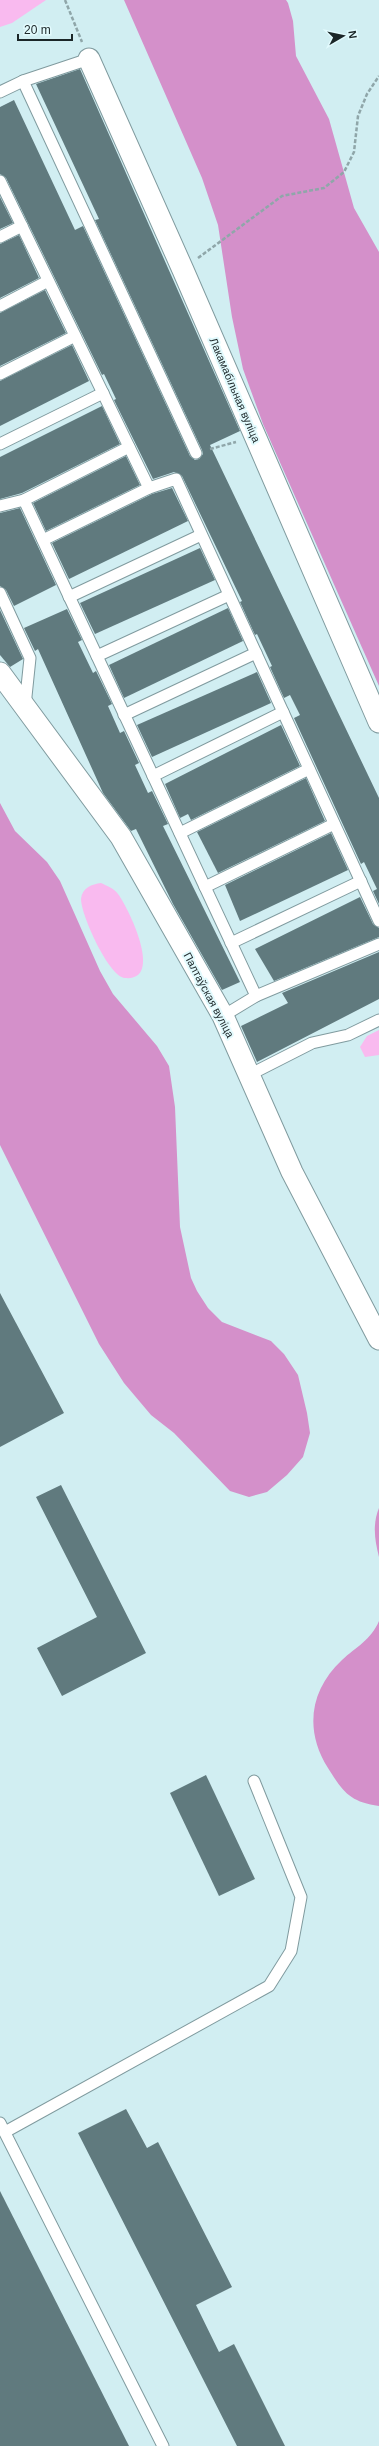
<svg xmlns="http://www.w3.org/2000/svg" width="379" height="2446" font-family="Helvetica,sans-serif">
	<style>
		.green { fill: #f9baef }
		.forest { fill: #d490ca }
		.building { fill: #607a7e }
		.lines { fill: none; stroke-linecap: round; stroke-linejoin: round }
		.lane-casing { stroke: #809b9f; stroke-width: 13 }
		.street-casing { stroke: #809b9f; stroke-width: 23 }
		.path { stroke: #8fa6a9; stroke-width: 2.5; stroke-dasharray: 4 2; stroke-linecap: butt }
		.lane { stroke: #fff; stroke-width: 11 }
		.street { stroke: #fff; stroke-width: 21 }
		.labels { text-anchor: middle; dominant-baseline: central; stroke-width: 4; stroke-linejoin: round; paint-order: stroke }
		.street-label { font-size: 11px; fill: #1b2628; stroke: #e2fafd }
	</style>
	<rect width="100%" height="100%" fill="#d1eef2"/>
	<g class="green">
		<polygon points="0,0 46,0 12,23 0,27"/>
		<path d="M101,883C107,886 114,888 118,894C128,907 165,982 125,978C109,977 81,915 81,899C82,888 92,884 101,883Z"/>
		<polygon points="379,1030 379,1055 365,1057 360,1047 367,1036"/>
	</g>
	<g class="forest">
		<polygon points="124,0 286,0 288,3 293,21 296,56 329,119 354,208 379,252 379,686 263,424 243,369 232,317 218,225 202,178"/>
		<polygon points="0,803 15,831 47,862 60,881 100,971 113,994 157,1046 169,1066 175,1107 180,1227 191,1278 197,1291 208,1308 222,1322 271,1341 284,1354 298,1375 307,1413 310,1433 303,1457 287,1475 267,1492 249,1497 230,1491 174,1433 151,1415 124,1383 99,1344 0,1145"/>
		<path d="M379,1508V1557C375,1541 372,1525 379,1508Z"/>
		<path d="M379,1621V1806C350,1802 343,1792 328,1768C304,1730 310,1690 342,1660C356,1647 371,1640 379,1621Z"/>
	</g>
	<g class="building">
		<polygon points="80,69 240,431 210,445 379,798 379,904 373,891 377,889 364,862 361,864 294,718 300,715 290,695 284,698 270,667 272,666 257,634 255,635 240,602 242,601 182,476 174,472 153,479 114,400 116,399 104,374 102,375 6,178 0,174 0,107 14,100 75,230 83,226 190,456 195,460 199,459 203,454 202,450 95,220 99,219 36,84"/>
		<polygon points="0,197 13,223 0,229"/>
		<polygon points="19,235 39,278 0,298 0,244"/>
		<polygon points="45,290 66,333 0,366 0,313"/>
		<polygon points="72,345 89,381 0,426 0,381"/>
		<polygon points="102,406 120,444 22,493 0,499 0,457"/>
		<polygon points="126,456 140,485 46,531 33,503"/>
		<polygon points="172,488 188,521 69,579 52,543 152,494"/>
		<polygon points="20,508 56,585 14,606 6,590 0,586 0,513"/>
		<polygon points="200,548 215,580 95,634 80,603"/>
		<polygon points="228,608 243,641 124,698 109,665"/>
		<polygon points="67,609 82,640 78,642 93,673 96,671 112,704 108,706 120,733 124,731 139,763 135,765 148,793 152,791 168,824 163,826 240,982 222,990 173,904 136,829 131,831 103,793 38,649 35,651 24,628"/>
		<polygon points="0,610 23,659 10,667 0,655"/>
		<polygon points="257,672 271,703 152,757 137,725"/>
		<polygon points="281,725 300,766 191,820 188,814 180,818 165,784"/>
		<polygon points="306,778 325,821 218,873 197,832"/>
		<polygon points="331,833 348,870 240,921 225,885"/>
		<polygon points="360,897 373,924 379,928 379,937 274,981 255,949"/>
		<polygon points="379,952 379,999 257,1062 241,1026 288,1003 282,993"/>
		<polygon points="0,1293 64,1413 0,1447"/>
		<polygon points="61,1485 146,1653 62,1696 37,1648 97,1617 36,1497"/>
		<polygon points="206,1775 255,1879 219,1896 170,1793"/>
		<polygon points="126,2109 147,2148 158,2142 232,2287 196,2305 219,2352 234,2344 285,2446 237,2446 78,2133"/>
		<polygon points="0,2191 129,2446 0,2446"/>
	</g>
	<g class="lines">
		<defs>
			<g id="lane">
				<polyline points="23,81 196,453"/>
				<polyline points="0,92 23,81 89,59"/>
				<polyline points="0,181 149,488 176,479 379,921"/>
				<polyline points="0,237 22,226"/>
				<polyline points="0,306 48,281"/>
				<polyline points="0,374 75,336"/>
				<polyline points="0,444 103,393"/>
				<polyline points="24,500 129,447"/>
				<polyline points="0,506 24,500 256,996 223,1016"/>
				<polyline points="43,540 149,488"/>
				<polyline points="0,593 30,658 25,706"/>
				<polyline points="69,597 201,535"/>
				<polyline points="97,656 229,595"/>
				<polyline points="124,715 256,653"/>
				<polyline points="153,776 283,712"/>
				<polyline points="180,833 309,769"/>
				<polyline points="205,887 334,824"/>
				<polyline points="231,943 361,881"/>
				<polyline points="256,996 379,944"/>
				<polyline points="249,1075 312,1043 348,1035 379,1020"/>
				<polyline points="0,2123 163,2446"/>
				<polyline points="5,2132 269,1986 291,1951 301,1897 254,1781"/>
			</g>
			<g id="street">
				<polyline points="89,59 183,270 379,722"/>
				<polyline points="0,673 121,837 223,1016 292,1172 379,1339"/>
			</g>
		</defs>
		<use href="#lane" class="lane-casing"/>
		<use href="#street" class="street-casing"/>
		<g class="path">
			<polyline points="65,0 82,42"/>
			<polyline points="198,258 282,196 324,188 344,172 354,152 358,116 367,94 379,76"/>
			<polyline points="210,449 236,442"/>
		</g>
		<use href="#lane" class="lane"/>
		<use href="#street" class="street"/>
	</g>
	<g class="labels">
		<g class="street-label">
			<text transform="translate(235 390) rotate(67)">Лакамабільная вуліца</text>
			<text transform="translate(209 995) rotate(62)">Палтаўская вуліца</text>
		</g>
	</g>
	<g transform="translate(343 36) rotate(81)" stroke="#e2fafd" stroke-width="3" paint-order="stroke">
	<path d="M0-3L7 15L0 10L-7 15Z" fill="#1b2628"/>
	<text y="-6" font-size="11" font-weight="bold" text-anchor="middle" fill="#1b2628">N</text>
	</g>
	<path d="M18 34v6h54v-6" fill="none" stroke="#1b2628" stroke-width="2"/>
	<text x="24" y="34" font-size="12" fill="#1b2628" stroke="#e2fafd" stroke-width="3" paint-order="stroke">20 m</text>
</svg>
